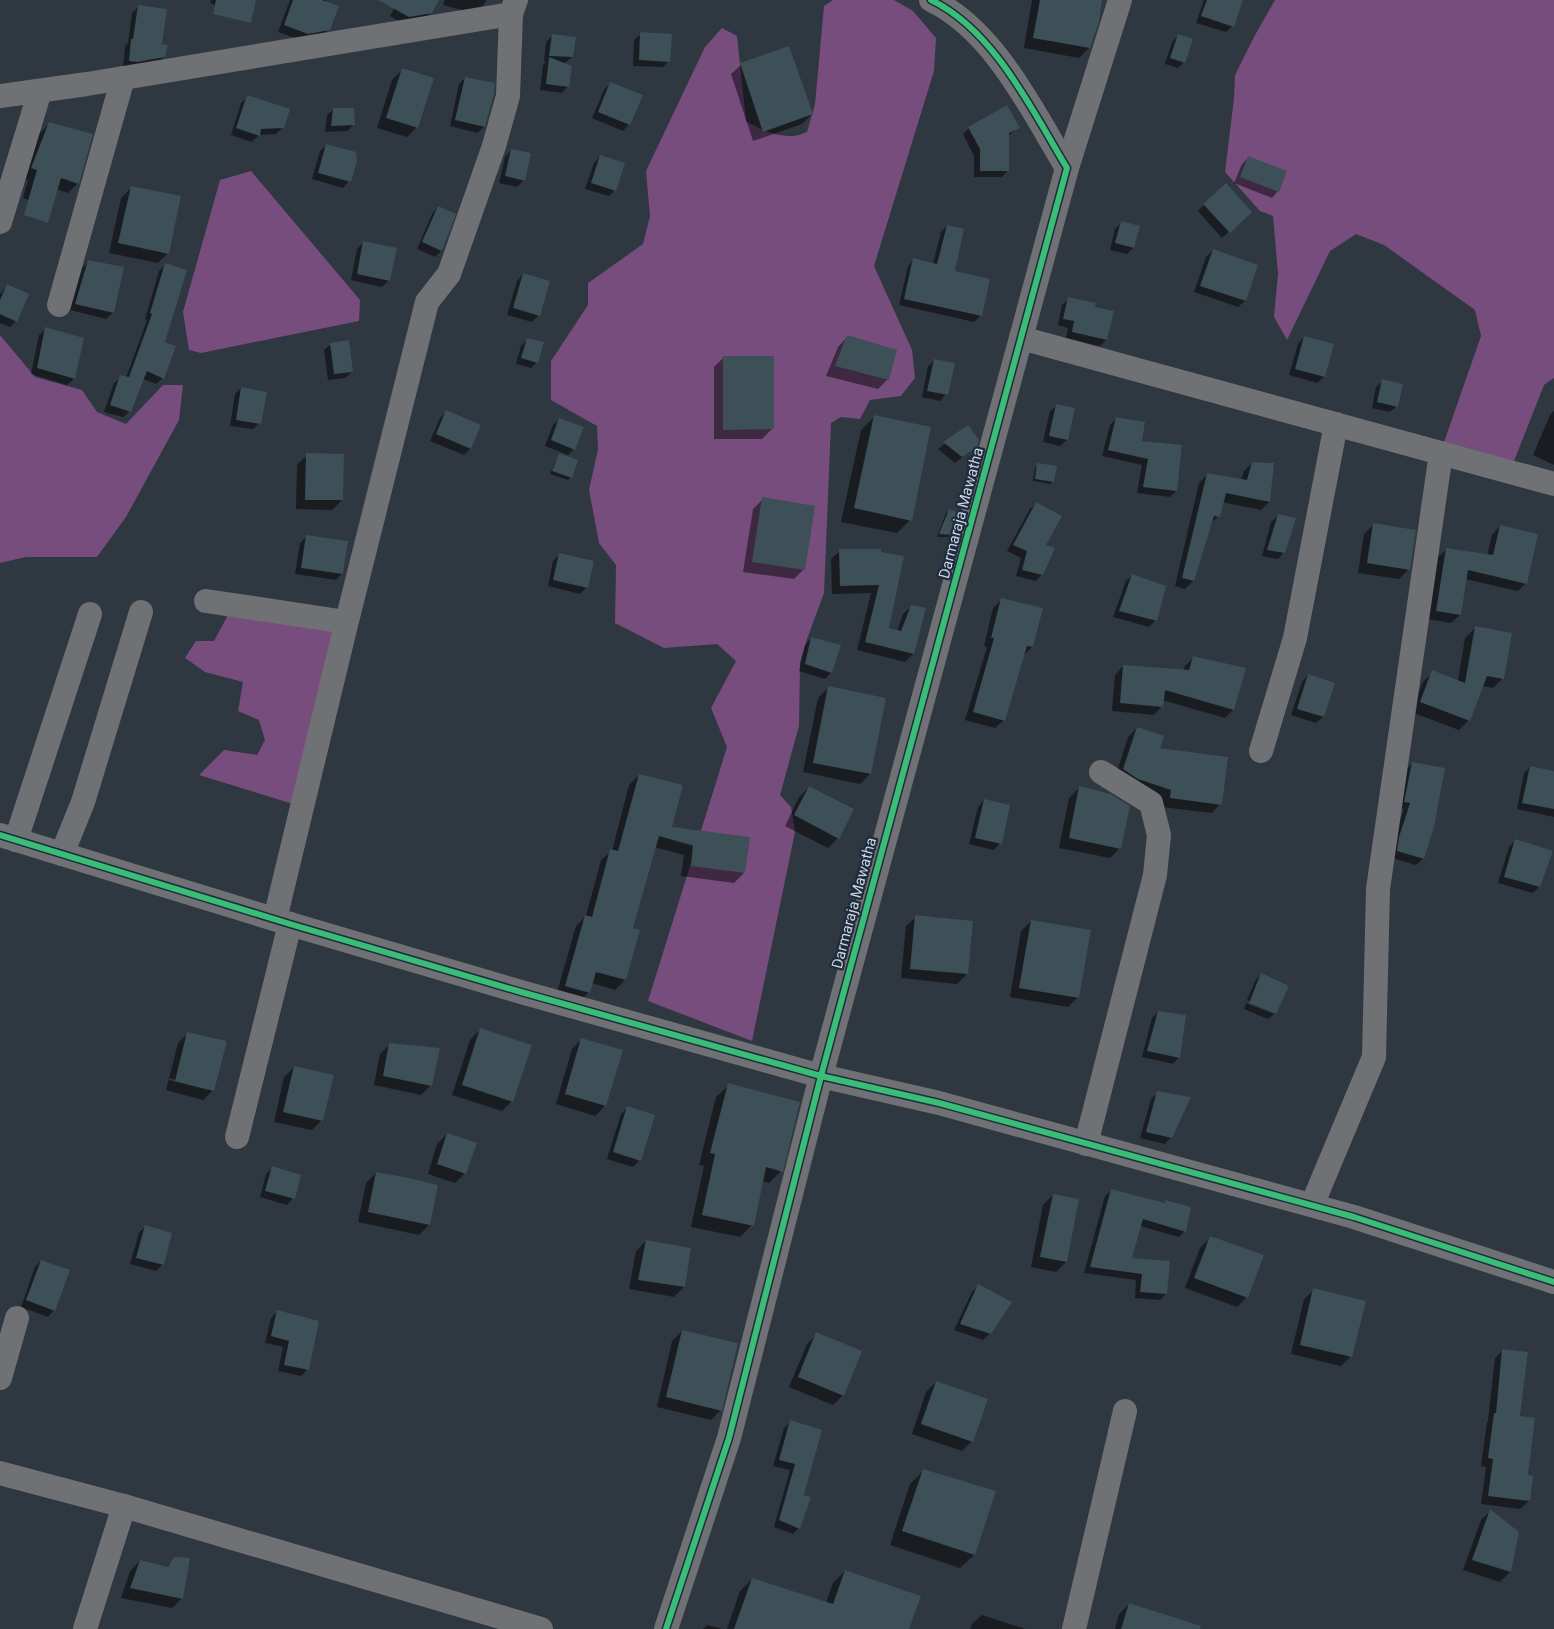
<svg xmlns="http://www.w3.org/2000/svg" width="1554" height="1629" font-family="Roboto,sans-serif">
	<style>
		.forest { fill: #774d7d }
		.shadow { fill: #0007; fill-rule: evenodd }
		.building { fill: #3d4f57 }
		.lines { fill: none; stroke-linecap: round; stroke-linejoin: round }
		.street { stroke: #707175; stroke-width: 24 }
		.cycleway-casing { stroke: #1e2c3d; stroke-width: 9 }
		.cycleway { stroke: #3abd76; stroke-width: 6 }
		.labels { text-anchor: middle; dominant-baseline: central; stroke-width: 4.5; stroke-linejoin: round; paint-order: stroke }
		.street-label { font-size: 15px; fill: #cdd6e2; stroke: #1e2c3d }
	</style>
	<rect width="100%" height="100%" fill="#2f3741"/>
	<g class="forest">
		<path d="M833,0H894L913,11L936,38L934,71L874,266L912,350L915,378L901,396L870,400L860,419L841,417L831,423L824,593L807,639L800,662L799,726L780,795L791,807L795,832L752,1041L648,1001L727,747L711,708L736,661L717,644L664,648L615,623L616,565L599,543L589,490L598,449L597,426L551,400V361L588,305V283L643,244L650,216L646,171L705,47L722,28L737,36L746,121C764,132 787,142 807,132L815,104L824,6Z"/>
		<polygon points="1275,0 1554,0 1554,378 1544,385 1514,461 1444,442 1481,336 1475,310 1384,245 1356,234 1330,251 1287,340 1274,317 1278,273 1273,216 1260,211 1225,172 1234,98 1235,75 1254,37"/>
		<polygon points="251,171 360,300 359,321 201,353 189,350 183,312 220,180"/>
		<polygon points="0,335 35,377 82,390 97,412 126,424 163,385 183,385 179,420 126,517 97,557 26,557 0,563"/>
		<polygon points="228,615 344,633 303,807 199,775 224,750 257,755 265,740 259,720 238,711 243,682 205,672 185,658 196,641 214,641"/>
	</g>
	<g class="shadow">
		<polygon points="211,0 255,0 245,19 210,3"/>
		<polygon points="290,0 326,0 329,29 321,37 301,40 278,32"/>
		<polygon points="399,0 423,0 431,12 424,19 402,23 390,16"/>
		<polygon points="445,0 486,0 485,3 479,10 469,12 443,5"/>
		<polygon points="1032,0 1101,0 1089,48 1079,58 1024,48"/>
		<polygon points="1204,0 1241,0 1232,26 1226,32 1196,23"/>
		<polygon points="139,6 161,45 164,57 158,63 123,67 125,46 128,43 132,13"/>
		<polygon points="641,34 669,61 663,67 633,66 634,40"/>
		<polygon points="553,35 572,57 564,64 568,86 562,93 540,90 543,65 546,62 544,62 546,42"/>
		<polygon points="1178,36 1184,62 1178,68 1165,64 1172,42"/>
		<polygon points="741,65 812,114 802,124 753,141 731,74"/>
		<polygon points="402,70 417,127 407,137 377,128 392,80"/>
		<polygon points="465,78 493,94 484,127 477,133 450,126 459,84"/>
		<polygon points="610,83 629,124 623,131 592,118 604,90"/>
		<polygon points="248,97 283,127 276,134 259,135 252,142 231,135 241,103"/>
		<polygon points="334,109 354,124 347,131 325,132 327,115"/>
		<polygon points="49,124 78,183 68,193 56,189 45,205 23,198 28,180 22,178 39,134"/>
		<polygon points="969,128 1018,128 1008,136 1008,170 1002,177 974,177 974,156 963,134"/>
		<polygon points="327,145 349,181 343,188 312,179 320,151"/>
		<polygon points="511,150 524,180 517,187 499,183 505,157"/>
		<polygon points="600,156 615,190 609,196 585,189 594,163"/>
		<polygon points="1249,157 1278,191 1272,198 1234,183 1242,164"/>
		<polygon points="131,188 168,253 158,263 109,253 121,198"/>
		<polygon points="1204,205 1244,218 1222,238 1198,211"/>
		<polygon points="438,207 454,214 441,251 435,257 417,249 432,214"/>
		<polygon points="1121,223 1133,248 1127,254 1110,250 1115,229"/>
		<polygon points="947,226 953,272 980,316 974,322 899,305 908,266 914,260 933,264 941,232"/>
		<polygon points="363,243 389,280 382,287 351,280 357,249"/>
		<polygon points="1213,250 1257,265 1245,301 1238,307 1194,292 1206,257"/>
		<polygon points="88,262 113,313 106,319 70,310 82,268"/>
		<polygon points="166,264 163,378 156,384 143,379 130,411 123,417 104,412 114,383 121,377 126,378 147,320 145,319 159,271"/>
		<polygon points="523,274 539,315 532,322 507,315 517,281"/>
		<polygon points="7,286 16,321 10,327 0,323 0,294"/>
		<polygon points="1069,299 1093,308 1106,340 1100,346 1066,338 1068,328 1058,325 1062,305"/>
		<polygon points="46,329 83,339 74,379 67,385 31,374 39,335"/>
		<polygon points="847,337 888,379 878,389 826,376 838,347"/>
		<polygon points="1304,337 1332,345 1324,377 1317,383 1289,375 1298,344"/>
		<polygon points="527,340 537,362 531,368 516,364 521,346"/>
		<polygon points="331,344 352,372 345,378 328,380 324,350"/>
		<polygon points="724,357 772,429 762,439 714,439 714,367"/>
		<polygon points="935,360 946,394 940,401 922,397 928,366"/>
		<polygon points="1383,381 1397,406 1390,412 1372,408 1376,387"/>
		<polygon points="241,388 259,423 253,429 230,426 235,394"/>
		<polygon points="1057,405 1067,440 1060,446 1043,442 1050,411"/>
		<polygon points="1554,411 1554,465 1533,455 1550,415"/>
		<polygon points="446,412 470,449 464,455 430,441 440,418"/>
		<polygon points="874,417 910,520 897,533 841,522 861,430"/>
		<polygon points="1117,418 1140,442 1176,491 1170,497 1137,493 1142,465 1102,456 1110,425"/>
		<polygon points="560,419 574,449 568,455 545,446 553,425"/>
		<polygon points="968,426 976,446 955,463 938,449"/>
		<polygon points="307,455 342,500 332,510 296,509 297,465"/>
		<polygon points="560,455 571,477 568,480 550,474 557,458"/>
		<polygon points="1252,463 1273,465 1269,502 1261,510 1222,502 1219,516 1210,524 1193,581 1185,589 1175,586 1199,483 1208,474 1241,480 1244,471"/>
		<polygon points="1038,465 1053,481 1050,484 1033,481 1035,468"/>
		<polygon points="763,499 804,569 794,579 743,572 753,509"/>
		<polygon points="1037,503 1044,546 1042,574 1036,581 1016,576 1021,558 1007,551 1030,509"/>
		<polygon points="949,510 952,534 949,537 937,537 946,513"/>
		<polygon points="1278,516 1284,552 1278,559 1262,556 1271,522"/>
		<polygon points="1374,524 1409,569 1399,579 1358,573 1364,534"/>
		<polygon points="1500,526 1526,583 1518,591 1465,579 1460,615 1451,623 1428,619 1438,557 1447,549 1487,556 1492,535"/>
		<polygon points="306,537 342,573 336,580 295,574 300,543"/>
		<polygon points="880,550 888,629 897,631 903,614 912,606 913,654 905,662 857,650 871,593 832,594 831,559 840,551"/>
		<polygon points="560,554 587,587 580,594 548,586 553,561"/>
		<polygon points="1133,575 1156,620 1149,627 1113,617 1126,581"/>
		<polygon points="1001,600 1032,647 1024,655 1004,720 995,728 965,720 987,647 984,646 993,608"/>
		<polygon points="1475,628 1503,678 1493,688 1482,686 1468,721 1459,730 1411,712 1423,682 1433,672 1458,681 1465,638"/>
		<polygon points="811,638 831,673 825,679 799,671 805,645"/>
		<polygon points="1194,657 1233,710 1225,718 1162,700 1162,706 1154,715 1112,711 1115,675 1123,666 1183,671 1185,666"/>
		<polygon points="1308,675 1334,684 1323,717 1316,723 1291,715 1302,682"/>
		<polygon points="828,688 870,774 860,784 803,772 818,698"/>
		<polygon points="1137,728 1220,804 1212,813 1162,807 1163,799 1129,787 1115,778 1128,737"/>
		<polygon points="1412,763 1432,827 1423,859 1416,865 1392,858 1393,844 1404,809 1399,808 1406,770"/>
		<polygon points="1530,767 1554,772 1554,817 1517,809 1524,773"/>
		<path d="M639,775L681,786L670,828L749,838L744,873L734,883L681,876L684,855L654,847L631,929L639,931L625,980L615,990L592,983L589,992L579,1002L556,996L576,926L586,916L601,860L612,851L629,785ZM662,837H668L700,846L699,848Z"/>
		<polygon points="809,787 838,838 828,848 785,826 799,797"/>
		<polygon points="1079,788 1120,848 1110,858 1059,848 1069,798"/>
		<polygon points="984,800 1000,843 994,850 969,844 978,807"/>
		<polygon points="1515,841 1539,887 1533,893 1498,883 1509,847"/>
		<polygon points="916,917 967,974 957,984 901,978 906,926"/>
		<polygon points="1031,921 1078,997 1068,1007 1010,997 1021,931"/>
		<polygon points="1261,974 1275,1013 1274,1014 1274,1012 1247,1000 1255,981"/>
		<polygon points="1246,1003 1274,1014 1268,1019 1244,1009"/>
		<polygon points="1158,1012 1179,1057 1173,1064 1142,1057 1152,1018"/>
		<polygon points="480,1030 512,1101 502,1111 452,1095 470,1040"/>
		<path d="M188,1033L213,1090L203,1100L166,1090L178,1043ZM169,1078L208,1088V1090L169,1080Z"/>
		<polygon points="582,1039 605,1106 595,1116 556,1104 572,1049"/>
		<polygon points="390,1044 431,1085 421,1095 374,1085 380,1054"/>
		<polygon points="294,1067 322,1120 312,1130 274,1122 284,1077"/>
		<polygon points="729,1085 781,1171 769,1183 762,1181 752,1225 740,1237 691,1227 704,1166 699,1165 716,1097"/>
		<polygon points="1158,1093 1171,1137 1165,1144 1140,1138 1151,1099"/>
		<polygon points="627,1108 640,1160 633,1167 607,1159 621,1114"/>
		<polygon points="447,1134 465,1173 455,1183 428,1174 437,1144"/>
		<polygon points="272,1168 293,1198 287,1205 260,1197 266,1174"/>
		<polygon points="376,1173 429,1225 419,1235 358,1222 366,1183"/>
		<polygon points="1112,1190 1163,1204 1166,1201 1185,1231 1179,1237 1140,1226 1131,1259 1169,1262 1166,1294 1160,1300 1135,1298 1136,1280 1084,1273 1105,1196"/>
		<polygon points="1053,1195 1078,1200 1066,1262 1056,1272 1031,1267 1043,1205"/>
		<polygon points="145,1227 171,1234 162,1265 156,1271 130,1264 139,1233"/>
		<polygon points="1210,1238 1247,1297 1237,1307 1185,1288 1200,1248"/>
		<polygon points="646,1241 684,1287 674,1297 629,1289 636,1251"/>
		<polygon points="41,1261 54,1310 48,1317 21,1307 35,1267"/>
		<polygon points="978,1286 990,1333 983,1340 954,1330 972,1292"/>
		<polygon points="1314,1290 1351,1356 1341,1366 1291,1354 1304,1299"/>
		<polygon points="277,1312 307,1370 301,1376 278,1371 283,1347 265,1343 271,1318"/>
		<polygon points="682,1331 721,1410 711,1420 657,1407 672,1341"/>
		<polygon points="817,1334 843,1395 833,1405 789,1387 807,1344"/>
		<polygon points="1503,1350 1519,1418 1527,1476 1529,1501 1520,1509 1481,1504 1486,1467 1481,1466 1487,1422 1488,1421 1495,1358"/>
		<polygon points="936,1382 972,1441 962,1451 912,1434 926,1392"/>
		<polygon points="790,1422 802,1496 799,1528 793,1534 774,1527 790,1470 773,1466 784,1428"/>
		<polygon points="923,1471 995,1491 974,1555 960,1568 890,1545 910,1484"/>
		<polygon points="1490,1511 1510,1572 1500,1582 1463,1570 1481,1520"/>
		<polygon points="175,1559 182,1598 172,1608 121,1598 130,1571 140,1561 166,1568"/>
		<polygon points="845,1571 908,1629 727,1629 740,1591 752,1579 826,1603 833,1583"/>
		<polygon points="1129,1604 1181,1629 1115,1629 1119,1614"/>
		<polygon points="982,1615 1025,1629 970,1629 972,1624"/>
		<polygon points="707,1625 722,1629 703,1629"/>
	</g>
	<g class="building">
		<polygon points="216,0 256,0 251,23 213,14"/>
		<polygon points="293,0 322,0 339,6 330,30 308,34 284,25"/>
		<polygon points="378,0 439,0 432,13 409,17"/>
		<polygon points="1040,0 1102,0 1099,22 1090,48 1033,38"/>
		<polygon points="1207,0 1243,0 1234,27 1201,16"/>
		<polygon points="138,5 167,9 162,44 168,45 165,57 137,62 129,61 131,39 133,39"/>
		<polygon points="640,32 672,34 670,62 639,60"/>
		<polygon points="552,34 576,37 573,57 549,56"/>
		<polygon points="1178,34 1193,39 1185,63 1170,58"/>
		<polygon points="789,46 813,114 763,132 740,63"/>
		<polygon points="549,57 572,66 569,87 546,84"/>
		<polygon points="402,68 434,78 418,128 386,118"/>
		<polygon points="465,77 495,83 494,94 485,127 455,120"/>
		<polygon points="610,82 643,95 630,125 598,112"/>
		<polygon points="247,95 290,109 284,128 261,129 260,136 236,128"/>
		<polygon points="1007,105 1020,128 1009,133 1009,171 980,171 980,149 968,127"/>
		<polygon points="333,108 354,108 355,125 331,126"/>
		<polygon points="49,122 93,134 79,184 61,178 48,223 24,215 37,170 31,168"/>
		<polygon points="326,144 356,152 357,161 351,182 318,173"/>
		<polygon points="511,149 531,153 525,181 505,176"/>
		<polygon points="600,155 625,163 616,191 591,183"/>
		<polygon points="1248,156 1287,171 1279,192 1240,177"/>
		<polygon points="1226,183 1252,212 1230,233 1203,204"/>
		<polygon points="131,186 181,196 169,254 118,243"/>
		<polygon points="438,206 456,214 442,251 422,242"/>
		<polygon points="1121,221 1140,226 1134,248 1115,243"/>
		<polygon points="947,225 964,229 955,271 990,279 982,316 904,299 913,258 937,264"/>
		<polygon points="363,241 397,248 390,281 357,274"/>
		<polygon points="1213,249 1258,265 1246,301 1200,286"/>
		<polygon points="88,260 124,267 114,313 75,304"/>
		<polygon points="165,263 187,270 165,342 176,346 164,379 147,371 131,412 110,405 120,375 129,377 152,314 150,313"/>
		<polygon points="523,273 550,281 540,316 513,308"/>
		<polygon points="7,284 29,294 17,322 0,314 0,300"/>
		<polygon points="1068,297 1096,303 1095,307 1114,311 1107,340 1072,332 1074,321 1063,319"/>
		<polygon points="45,327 84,338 75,379 37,368"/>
		<polygon points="847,335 897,350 889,380 835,366"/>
		<polygon points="1304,336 1334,344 1325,377 1295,369"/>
		<polygon points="527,338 544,342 538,363 521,358"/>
		<polygon points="349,340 353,372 334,374 330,343"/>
		<polygon points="723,356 774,356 774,429 723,430"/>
		<polygon points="934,359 955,363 948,395 927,391"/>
		<polygon points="1382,379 1403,384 1398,407 1377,402"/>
		<polygon points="241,387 267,392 261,424 236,420"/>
		<polygon points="1056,404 1075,408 1068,440 1049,436"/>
		<polygon points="446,410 481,425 471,449 436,434"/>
		<polygon points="874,415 931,427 912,521 854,508"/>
		<polygon points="1116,417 1145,422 1142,441 1182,445 1177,491 1143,487 1148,459 1108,450"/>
		<polygon points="559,418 584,427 575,450 551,440"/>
		<polygon points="968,425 979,440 977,447 962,457 943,442"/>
		<polygon points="306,453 344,454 343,500 305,500"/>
		<polygon points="559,453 578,460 572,478 552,471"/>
		<polygon points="1252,462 1274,463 1270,502 1226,493 1220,517 1214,516 1194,581 1182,578 1207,473 1247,480"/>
		<polygon points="1037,463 1057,466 1054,482 1035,479"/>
		<polygon points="762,497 815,506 805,570 752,562"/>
		<polygon points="1036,502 1062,516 1046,545 1055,548 1043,575 1022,570 1027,551 1013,545"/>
		<polygon points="949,509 959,513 953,535 939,534"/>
		<polygon points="1278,514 1296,518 1285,553 1267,550"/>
		<polygon points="1373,523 1416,530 1410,570 1367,563"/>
		<polygon points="1500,525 1538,534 1527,584 1468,570 1461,615 1436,611 1446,548 1493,555"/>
		<polygon points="306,535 348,541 343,574 301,568"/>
		<polygon points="839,549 881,549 881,552 904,556 889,628 901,631 911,605 926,608 914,654 865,642 879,585 840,586"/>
		<polygon points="559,553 594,561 588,588 553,580"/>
		<polygon points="1132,574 1166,586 1157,621 1119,611"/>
		<polygon points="1001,598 1043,608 1033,647 1027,646 1005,721 973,712 994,638 991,638"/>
		<polygon points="1475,626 1512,633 1504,679 1487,676 1470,721 1420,702 1432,670 1465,683"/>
		<polygon points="811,637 841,645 832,673 805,664"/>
		<polygon points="1193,656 1246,668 1234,710 1165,690 1163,707 1120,703 1123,665 1189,670"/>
		<polygon points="1308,674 1335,683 1324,717 1297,709"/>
		<polygon points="828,686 886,698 871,774 813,763"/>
		<polygon points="1137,727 1164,736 1160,748 1228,757 1222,805 1170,798 1171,790 1138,779 1123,769"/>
		<polygon points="1412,762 1445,768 1434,827 1424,859 1397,851 1399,837 1410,803 1404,802"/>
		<polygon points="1530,766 1554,771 1554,809 1522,803"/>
		<polygon points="639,774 683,785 672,827 750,837 745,873 691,866 693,845 659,836 633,928 640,930 626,980 596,972 590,993 565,986 585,915 592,917 610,849 618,851"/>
		<polygon points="809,786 854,809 839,839 794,815"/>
		<polygon points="1079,786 1111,794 1130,806 1121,849 1069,838"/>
		<polygon points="984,799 1010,805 1002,844 975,838"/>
		<polygon points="1515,839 1553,851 1540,887 1504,877"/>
		<polygon points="915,915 973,921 968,974 910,969"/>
		<polygon points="1031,920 1091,930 1079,998 1019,988"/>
		<polygon points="1261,973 1289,986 1276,1014 1249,1003"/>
		<polygon points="1158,1011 1186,1015 1180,1058 1147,1051"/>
		<polygon points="480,1028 532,1045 513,1102 462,1085"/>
		<polygon points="187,1032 227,1041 214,1091 175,1081"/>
		<polygon points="581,1038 623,1050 606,1106 565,1094"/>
		<polygon points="389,1043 440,1048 432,1086 383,1076"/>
		<polygon points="294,1066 334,1075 323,1121 283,1112"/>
		<polygon points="728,1083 800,1102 783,1172 766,1167 754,1226 702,1215 715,1154 710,1153"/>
		<polygon points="1157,1091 1191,1097 1172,1138 1146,1132"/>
		<polygon points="627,1106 655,1115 641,1161 613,1152"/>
		<polygon points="447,1133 477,1143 466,1174 437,1164"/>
		<polygon points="272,1166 301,1175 295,1199 265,1191"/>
		<polygon points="376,1172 409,1178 438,1185 430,1225 368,1212"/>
		<polygon points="1111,1189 1165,1203 1165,1200 1191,1207 1186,1232 1143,1219 1132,1258 1170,1261 1167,1294 1140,1292 1142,1274 1090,1267"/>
		<polygon points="1053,1194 1079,1199 1067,1262 1040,1257"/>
		<polygon points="145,1225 172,1233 164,1265 136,1258"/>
		<polygon points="1210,1236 1264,1255 1248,1298 1194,1278"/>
		<polygon points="646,1240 691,1248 685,1287 638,1280"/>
		<polygon points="41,1260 70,1270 55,1311 26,1300"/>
		<polygon points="978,1284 1012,1302 991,1334 960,1324"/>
		<polygon points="1313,1288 1366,1301 1352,1357 1300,1345"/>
		<polygon points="277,1310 319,1321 309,1370 284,1365 289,1341 271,1336"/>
		<polygon points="682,1330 738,1343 722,1411 666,1397"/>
		<polygon points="816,1332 862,1351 844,1396 798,1377"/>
		<polygon points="1502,1349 1528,1352 1520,1416 1535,1418 1528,1475 1533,1476 1530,1501 1488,1496 1493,1459 1488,1458 1494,1413 1496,1413"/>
		<polygon points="936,1381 988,1399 973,1442 921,1424"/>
		<polygon points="790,1420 822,1430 804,1495 811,1497 800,1529 779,1520 795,1464 779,1460"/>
		<polygon points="923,1469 996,1491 975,1555 902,1531"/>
		<polygon points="1490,1509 1519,1532 1511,1572 1472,1560"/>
		<polygon points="174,1557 190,1558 183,1599 130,1588 140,1560 168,1567"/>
		<polygon points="845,1570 921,1596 909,1629 734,1629 752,1578 833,1604"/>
		<polygon points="1129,1603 1201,1626 1200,1629 1121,1629"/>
	</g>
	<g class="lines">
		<g class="street">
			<polyline points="0,96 87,84 511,14 516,0"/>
			<polyline points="1067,168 1120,0"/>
			<polyline points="0,222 40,91"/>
			<polyline points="59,305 123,78"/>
			<polyline points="1021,338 1554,484"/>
			<polyline points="206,601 346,622"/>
			<polyline points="1261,751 1295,638 1336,424"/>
			<polyline points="0,835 290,924 521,992 821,1076 939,1103 1354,1217 1554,1282"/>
			<polyline points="16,840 90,614"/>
			<polyline points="62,854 83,802 141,612"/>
			<polyline points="275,919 344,633 427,302 449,274 494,146 508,96 511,14"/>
			<polyline points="237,1137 290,924"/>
			<polyline points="1086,1144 1155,875 1159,835 1151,803 1101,772"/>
			<polyline points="1312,1205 1374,1057 1378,889 1441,453"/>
			<polyline points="0,1378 17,1318"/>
			<polyline points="0,1473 124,1506 541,1629"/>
			<polyline points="85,1629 124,1506"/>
			<path d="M666,1629L729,1438L821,1076L1067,168C1032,110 994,30 931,0"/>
			<polyline points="1074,1629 1125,1411"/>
		</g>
		<defs>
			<g id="cycleway">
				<polyline points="0,835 290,924 521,992 821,1076 939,1103 1354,1217 1554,1282"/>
				<path d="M666,1629L729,1438L821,1076L1067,168C1032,110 994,30 931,0"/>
			</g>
		</defs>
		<use href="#cycleway" class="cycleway-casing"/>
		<use href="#cycleway" class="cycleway"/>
	</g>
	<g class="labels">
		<g class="street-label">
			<text transform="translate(961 513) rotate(-75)">Darmaraja Mawatha</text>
			<text transform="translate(854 903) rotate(-75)">Darmaraja Mawatha</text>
		</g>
	</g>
</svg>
